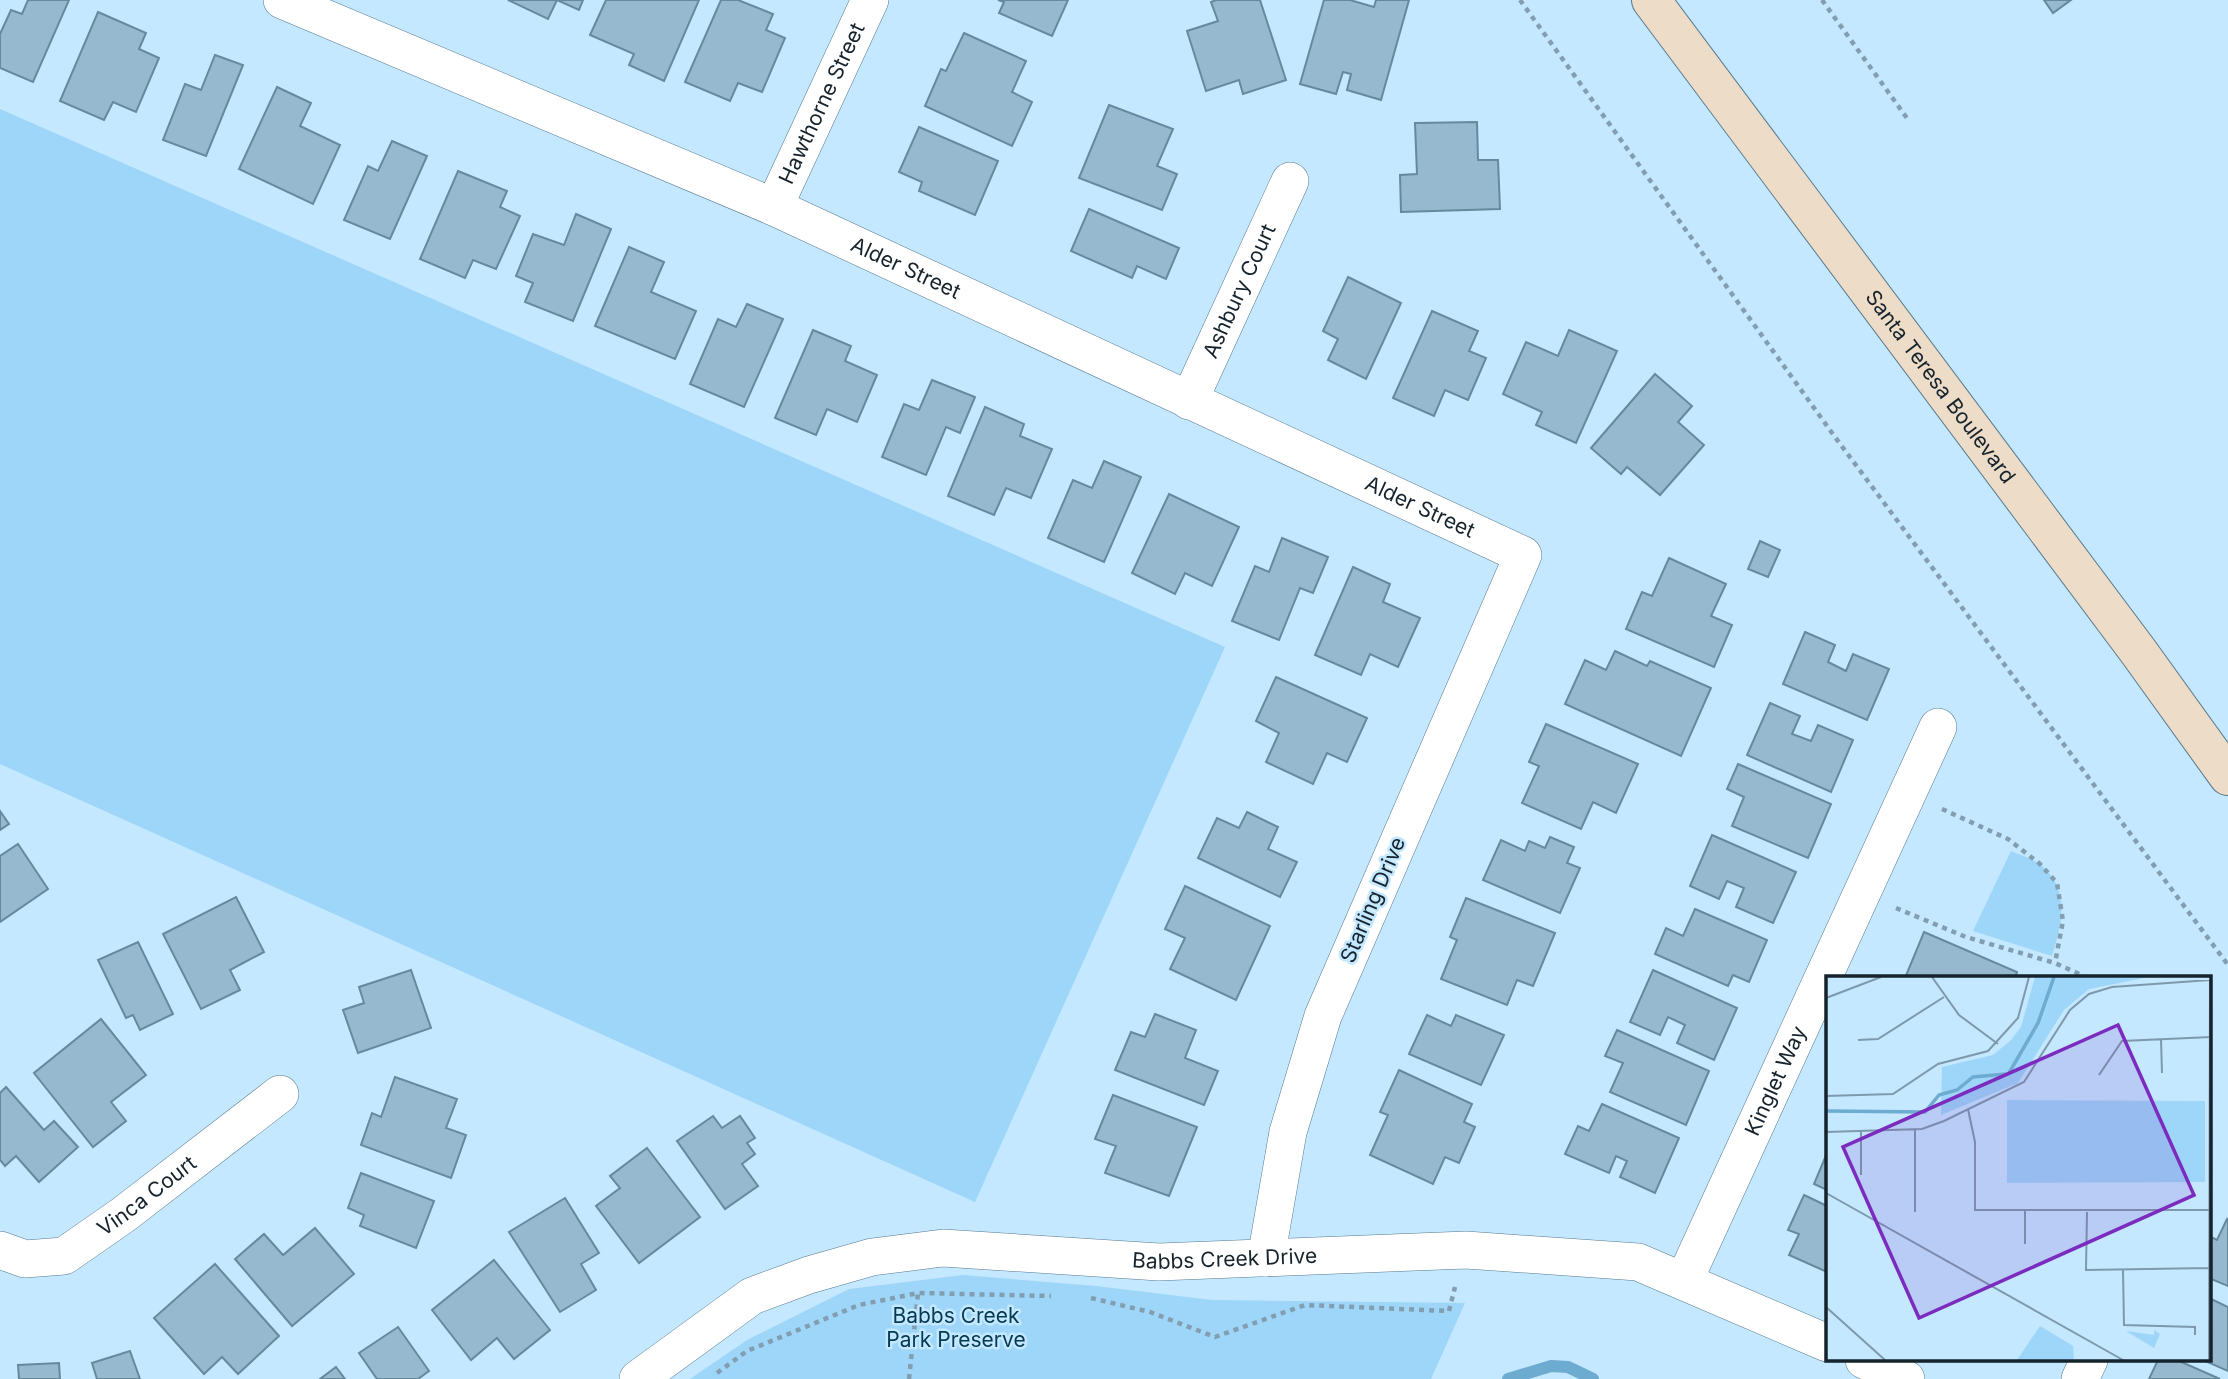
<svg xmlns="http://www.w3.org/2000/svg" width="2228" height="1379" viewBox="0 0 2228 1379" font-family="Inter,sans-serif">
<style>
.green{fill:#9dd6f9}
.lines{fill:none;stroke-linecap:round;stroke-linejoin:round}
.stream{stroke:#6eabd0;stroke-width:12}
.building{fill:#96b9cf;stroke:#67899e;stroke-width:2}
.minor-casing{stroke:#57798d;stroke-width:38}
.secondary-casing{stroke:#57798d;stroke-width:40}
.path{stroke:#829eb0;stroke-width:4.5;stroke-dasharray:5 5;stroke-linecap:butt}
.minor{stroke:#fff;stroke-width:37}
.secondary{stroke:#eddcc8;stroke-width:38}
.labels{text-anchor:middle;stroke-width:5;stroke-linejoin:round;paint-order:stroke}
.street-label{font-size:21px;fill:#16232c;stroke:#c3e8ff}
.park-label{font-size:21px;fill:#053a53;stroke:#c3e8ff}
.inset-river{fill:none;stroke:#6eabd0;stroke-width:3.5}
.inset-road{fill:none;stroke:#7e99ab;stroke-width:2}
.view{fill:#7b2cbf;fill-opacity:0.15;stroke:#7b2cbf;stroke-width:3.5}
.inset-edge{fill:none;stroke:#16232c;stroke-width:3.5}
</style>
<rect width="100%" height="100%" fill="#c3e8ff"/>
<g class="green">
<polygon points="0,109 1225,647 975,1202 0,764"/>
<path d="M2011,851C2020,855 2033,859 2041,865C2071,891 2062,923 2052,956L1973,931Z"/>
<polygon points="963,1275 1096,1286 1212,1300 1465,1303 1431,1379 690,1379 747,1340 849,1289"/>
</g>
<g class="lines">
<polyline class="stream" points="1508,1379 1551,1366 1568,1367 1593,1379"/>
</g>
<g class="building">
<polygon points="28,0 69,0 33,82 0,68 0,34 11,10 22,14"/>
<polygon points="508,0 557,0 548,19"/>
<polygon points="557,0 583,0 579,10"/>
<polygon points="606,0 699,0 664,81 629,65 634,54 590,35"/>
<polygon points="721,0 738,0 773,14 766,30 785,38 762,92 738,83 730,101 685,82"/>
<polygon points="998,0 1068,0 1052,36 999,13 1004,2"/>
<polygon points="1216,0 1260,0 1286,80 1243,94 1239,80 1206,91 1187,31 1218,21 1211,2"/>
<polygon points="1324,0 1350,0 1374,7 1376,0 1409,0 1381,100 1347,90 1351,74 1343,72 1336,94 1300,84"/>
<polygon points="2044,0 2071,0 2053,13"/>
<polygon points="98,12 146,33 139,49 159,58 136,112 113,102 104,120 60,101"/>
<polygon points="964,33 1026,61 1012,92 1032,102 1012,146 925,106 941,69 946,71"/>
<polygon points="215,55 243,65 206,156 163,140 185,84 201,90"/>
<polygon points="277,87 311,103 300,126 340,145 313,204 239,169"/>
<polygon points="1109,105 1173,129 1157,166 1177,174 1162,210 1079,178"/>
<polygon points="1477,122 1478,160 1498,160 1500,209 1401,212 1400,175 1417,174 1415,123"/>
<polygon points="919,127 998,161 975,215 919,191 922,182 899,172"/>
<polygon points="392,141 427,156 390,239 344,220 368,166 378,171"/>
<polygon points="458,171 507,191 500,207 520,216 496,269 473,260 465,278 420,259"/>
<polygon points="1089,209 1179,248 1166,279 1137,266 1132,278 1071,251"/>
<polygon points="576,214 611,229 573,321 525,302 533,283 516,276 533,234 564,245"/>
<polygon points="629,247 664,262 651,292 696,311 675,359 595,326"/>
<polygon points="1348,277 1401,303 1366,379 1328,360 1338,339 1323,331"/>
<polygon points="747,304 783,319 744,407 690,384 718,319 736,327"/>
<polygon points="1432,311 1478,331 1469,351 1486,358 1468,400 1445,390 1434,416 1393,398"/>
<polygon points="813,330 851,346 845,361 877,375 857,422 827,409 816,435 775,418"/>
<polygon points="1569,330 1617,351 1576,443 1536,425 1542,412 1503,394 1526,342 1558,356"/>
<polygon points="1655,374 1692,406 1678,422 1704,445 1660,495 1627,467 1621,474 1591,448"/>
<polygon points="932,380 975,397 960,433 946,427 926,475 882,457 904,404 919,410"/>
<polygon points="985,407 1024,424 1020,436 1052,449 1031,498 1006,488 994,515 948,496"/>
<polygon points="1104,461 1141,477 1104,562 1048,538 1073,480 1092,488"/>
<polygon points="1169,494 1239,527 1212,586 1185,573 1175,594 1132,573"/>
<polygon points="1282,538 1328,557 1313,593 1300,588 1279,640 1232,621 1255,566 1269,572"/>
<polygon points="1760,541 1780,550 1768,577 1748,569"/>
<polygon points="1669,558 1726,584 1711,616 1732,625 1714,667 1626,629 1642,592 1652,596"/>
<polygon points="1353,567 1390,584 1383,602 1420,618 1398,667 1370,654 1361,675 1315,655"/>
<polygon points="1805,632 1835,645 1828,662 1846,671 1853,654 1889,669 1867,720 1783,684"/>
<polygon points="1615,651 1647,666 1650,661 1711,688 1681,756 1565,704 1585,660 1606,670"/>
<polygon points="1276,677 1367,718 1347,762 1327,753 1313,784 1266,762 1279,733 1256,721"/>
<polygon points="1770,703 1800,716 1792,734 1811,741 1818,725 1853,740 1831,792 1747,755"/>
<polygon points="1546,724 1638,764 1616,813 1593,802 1581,829 1522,803 1539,766 1529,762"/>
<polygon points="1738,764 1831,804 1808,858 1732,826 1744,797 1727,789"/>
<polygon points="0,811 9,824 0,830"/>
<polygon points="1247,812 1278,827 1268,849 1297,862 1280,897 1198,858 1217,818 1239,828"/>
<polygon points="1712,835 1796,872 1773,923 1736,907 1744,888 1727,881 1719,899 1690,886"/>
<polygon points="1550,837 1574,847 1567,863 1580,868 1560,913 1483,880 1501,840 1525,851 1529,841 1545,848"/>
<polygon points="18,844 48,889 0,922 0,856"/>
<polygon points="1185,886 1270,926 1236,1000 1170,969 1185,938 1165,929"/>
<polygon points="236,897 264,952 230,970 240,990 201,1009 163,934"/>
<polygon points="1466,898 1555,933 1533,986 1517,980 1507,1005 1441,979 1457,940 1450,937"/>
<polygon points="1695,909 1767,940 1749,982 1733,975 1728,986 1655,954 1666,928 1683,936"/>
<polygon points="1924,932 2017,972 2015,978 1905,978"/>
<polygon points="138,942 173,1014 140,1030 133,1015 126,1018 98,960"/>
<polygon points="411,970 431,1028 358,1053 343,1010 364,1003 359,987"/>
<polygon points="1653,970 1737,1008 1714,1060 1677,1043 1685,1025 1668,1017 1660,1035 1630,1022"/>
<polygon points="1155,1014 1196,1030 1185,1058 1218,1071 1204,1105 1115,1070 1131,1032 1145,1037"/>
<polygon points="1427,1015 1451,1026 1456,1015 1504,1035 1481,1085 1409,1054"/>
<polygon points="101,1019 146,1075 111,1102 126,1121 93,1147 34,1073"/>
<polygon points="1617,1030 1709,1071 1686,1125 1610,1092 1623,1063 1605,1056"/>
<polygon points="1399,1070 1472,1104 1464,1122 1475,1127 1459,1163 1445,1157 1433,1184 1370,1155 1388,1115 1380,1112"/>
<polygon points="395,1077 457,1099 446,1128 466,1135 451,1178 361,1145 372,1113 381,1117"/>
<polygon points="6,1087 44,1130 54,1121 78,1147 39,1182 16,1156 5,1166 0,1160 0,1093"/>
<polygon points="1113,1095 1197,1127 1169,1196 1105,1173 1116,1146 1095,1139"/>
<polygon points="1602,1104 1679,1138 1655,1193 1620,1177 1627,1161 1616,1156 1609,1173 1565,1154 1578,1126 1589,1131"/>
<polygon points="713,1116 722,1128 740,1116 755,1138 747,1143 755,1154 742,1164 758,1186 725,1209 677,1141"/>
<polygon points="647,1148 700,1217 639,1263 596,1206 620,1188 610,1176"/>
<polygon points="1827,1153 1827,1190 1814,1184"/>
<polygon points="361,1173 434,1201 416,1248 360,1226 364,1215 348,1208"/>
<polygon points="1804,1195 1827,1206 1827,1272 1789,1255 1799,1234 1788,1230"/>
<polygon points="565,1198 599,1253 581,1264 596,1290 560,1312 509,1232"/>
<polygon points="2227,1219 2228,1220 2228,1286 2209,1278 2209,1236 2217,1240"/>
<polygon points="315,1228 354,1274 292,1326 235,1259 264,1234 283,1255"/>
<polygon points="494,1260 550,1330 514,1359 497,1338 471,1360 432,1310"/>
<polygon points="215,1264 279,1336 238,1374 222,1357 204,1374 154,1318"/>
<polygon points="2209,1298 2228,1307 2228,1371 2203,1360 2209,1360"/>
<polygon points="398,1327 429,1371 418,1379 377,1379 359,1353"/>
<polygon points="130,1351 140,1379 97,1379 92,1363"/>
<polygon points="2158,1360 2177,1360 2220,1379 2149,1379"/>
<polygon points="59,1363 60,1379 19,1379 18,1365"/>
<polygon points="336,1367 345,1379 320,1379"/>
</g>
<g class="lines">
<g class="minor-casing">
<g id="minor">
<path id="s1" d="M282,0L774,207L1523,555L1323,1016L1288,1132L1266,1258"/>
<path id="s2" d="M774,207L870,0"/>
<path id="s3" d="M1189,401L1290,181"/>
<path id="s4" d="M0,1250L25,1259L64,1256L123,1215L280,1094"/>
<path id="s5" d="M1684,1281L1938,727"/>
<polyline points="1864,1360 1906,1379"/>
<path id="s6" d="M638,1379L752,1296L809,1275L872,1257L943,1248L1159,1262L1466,1250L1638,1262L1827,1343"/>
<polyline points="2080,1379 2089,1360"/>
</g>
</g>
<g class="secondary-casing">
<g id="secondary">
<path id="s7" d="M1651,0L2138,651L2228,776"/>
</g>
</g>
<g class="path">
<polyline points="1520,0 1835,437 2228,965"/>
<polyline points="1822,0 1909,121"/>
<polyline points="1942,809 2008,839 2040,864 2057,883 2063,921 2055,963"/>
<polyline points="1896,908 1966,937 2055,963 2088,978"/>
<polyline points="1091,1298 1150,1312 1215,1337 1305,1305 1449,1311 1455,1287"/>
<polyline points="717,1373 747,1351 859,1305 918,1293 1051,1296"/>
<polyline points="909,1379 918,1293"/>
</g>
<use href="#minor" class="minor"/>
<use href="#secondary" class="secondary"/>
</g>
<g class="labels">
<g class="street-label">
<text dy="7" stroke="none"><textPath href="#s2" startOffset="114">Hawthorne Street</textPath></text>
<text dy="7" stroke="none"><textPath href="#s1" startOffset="679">Alder Street</textPath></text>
<text dy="7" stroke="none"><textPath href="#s3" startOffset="121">Ashbury Court</textPath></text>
<text dy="7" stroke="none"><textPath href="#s7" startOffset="483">Santa Teresa Boulevard</textPath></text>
<text dy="7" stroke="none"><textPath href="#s1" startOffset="1246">Alder Street</textPath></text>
<text transform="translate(1373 900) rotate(-67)" y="7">Starling Drive</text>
<text dy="7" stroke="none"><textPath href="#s5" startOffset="220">Kinglet Way</textPath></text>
<text dy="7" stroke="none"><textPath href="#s4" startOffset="168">Vinca Court</textPath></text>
<text dy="7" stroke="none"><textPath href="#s6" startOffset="621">Babbs Creek Drive</textPath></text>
</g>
<g class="park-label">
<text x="956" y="1323">Babbs Creek<tspan x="956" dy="24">Park Preserve</tspan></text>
</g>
</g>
<g transform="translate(1826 976)">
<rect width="385" height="385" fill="#c3e8ff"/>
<path d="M209,1H323L263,13L238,34L192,107L115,139L116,91L167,79L185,64L195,51ZM181,124L379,125V206L181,207ZM214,350L247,370L248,384H191ZM328,354L334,358L328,372L300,355L328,359Z" fill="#9dd6f9"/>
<path class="inset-river" d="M183,97L212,47L228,1M0,135L99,136L113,119L131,114L147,101L180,98"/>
<path class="inset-road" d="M106,1L133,39L172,68M0,22L55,1M335,63L336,97M32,64L52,63L118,21M273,99L296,65L385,61M0,120L67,118L112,88L162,75L192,42L203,1M142,133L149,166V234H383M35,154V199M0,156L96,153L118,145L198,106L244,34L263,18L286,11L384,4M0,217L297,384M89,236V153M261,236L260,294L383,292M199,268V235M297,294L298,349L369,351V359M0,331L59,384M383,384L384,3"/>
<path class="view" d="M292,49L368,219L93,342L17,171Z"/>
<rect width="385" height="385" class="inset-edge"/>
</g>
</svg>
